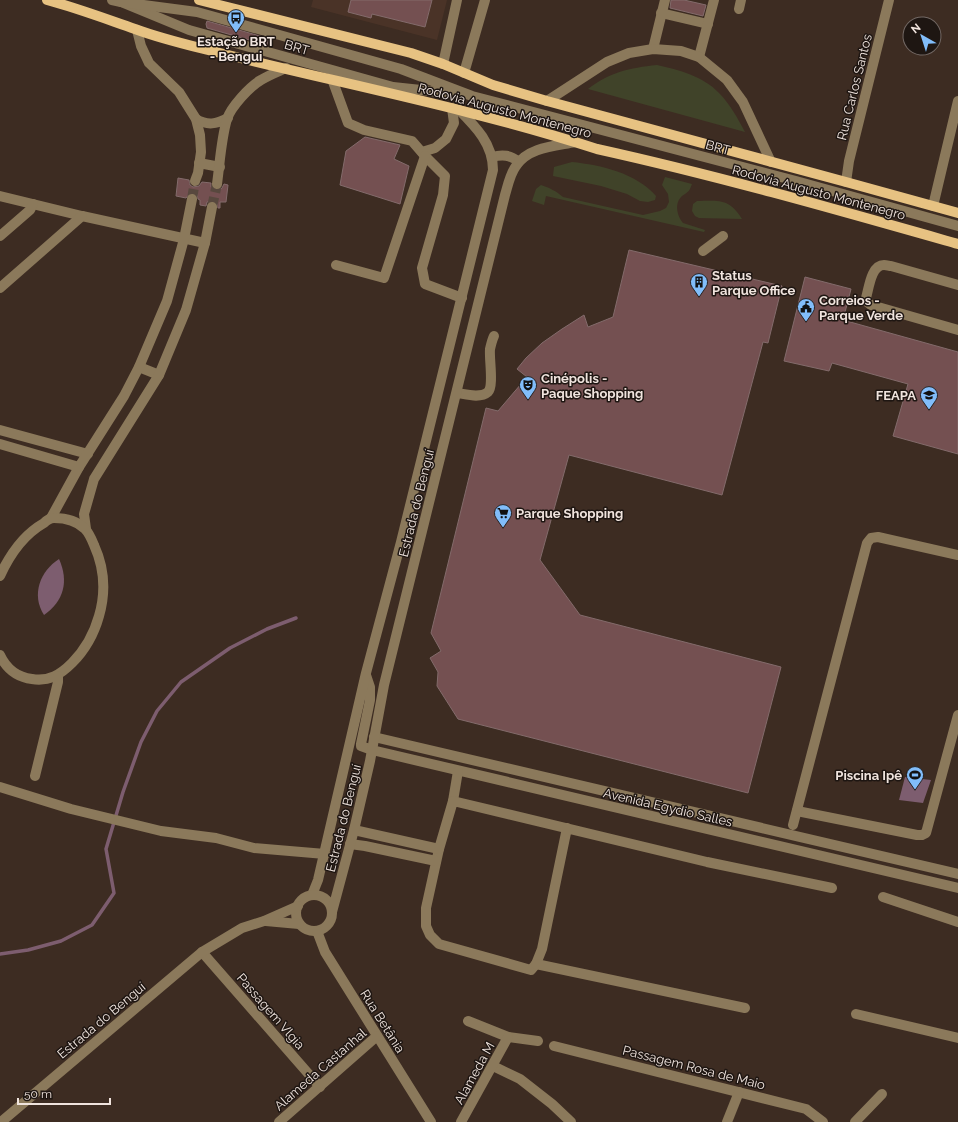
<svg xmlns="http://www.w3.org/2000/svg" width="958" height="1122" viewBox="0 0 958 1122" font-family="Raleway,sans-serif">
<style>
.built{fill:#4a3327}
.green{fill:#404329}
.water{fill:#7d5d6f}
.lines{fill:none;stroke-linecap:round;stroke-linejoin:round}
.stream{stroke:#7d5d6f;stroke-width:3.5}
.building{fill:#745051;stroke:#836b6b}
.minor-tunnel{stroke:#58483e;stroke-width:10;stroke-dasharray:10 5;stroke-linecap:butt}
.minor{stroke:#8b795b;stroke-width:10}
.major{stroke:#e7c282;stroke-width:10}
.labels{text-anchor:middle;stroke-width:3;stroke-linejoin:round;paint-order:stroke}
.poi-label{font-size:13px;font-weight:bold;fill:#f0e4de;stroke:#1e1612;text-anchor:start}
.street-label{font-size:13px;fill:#f0e4de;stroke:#1e1612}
</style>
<rect width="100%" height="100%" fill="#3d2c22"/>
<polygon class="built" points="313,0 447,0 437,40 311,7"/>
<g class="green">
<path d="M657,65C679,70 703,76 719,93C730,104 738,119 745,132L588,89C610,72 629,68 657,65Z"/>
<path d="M572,162C601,165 636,173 656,196L655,200L648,202L640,201L627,194L601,186L553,176L554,167Z"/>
<path d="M665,177L692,184C689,192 689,191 682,196C674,203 677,216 683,223L705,230L704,232L546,196L544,205L532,201L536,189L541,185C550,188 556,191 563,197L643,215L660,211L666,208L669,202L668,194L662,185Z"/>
<path d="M697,201C719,201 729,198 742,219L699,218L695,216L692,211L693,204Z"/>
</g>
<g class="water">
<path d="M59,559C69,581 64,601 44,615C31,595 40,571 59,559Z"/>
<polygon points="905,777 931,780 923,803 899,800"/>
</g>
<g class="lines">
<polyline class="stream" points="0,954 28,950 61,941 92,925 114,893 106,849 123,792 141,742 157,711 181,682 230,648 267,629 296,618"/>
</g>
<g class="building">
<polygon points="351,0 432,0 425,27 372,14 371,18 348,12"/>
<polygon points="671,0 684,0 706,5 703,16 670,8"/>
<polygon points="207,21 267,38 268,40 267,45 207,28 206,24"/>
<polygon points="365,137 400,145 394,159 409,166 400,204 340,185 346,151"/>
<polygon points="178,178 189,180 190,185 193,187 199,186 202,182 211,183 211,187 216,190 220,190 222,188 224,184 228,185 226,202 220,202 220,208 218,208 217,202 213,201 207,202 206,206 200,205 200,200 198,199 197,194 194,193 190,193 186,198 176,196"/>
<polygon points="629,250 782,286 768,343 763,342 722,495 569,455 540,560 580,615 781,667 748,793 458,719 437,686 438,672 430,658 441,651 431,633 486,408 498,411 527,377 517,369 526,358 542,343 562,329 584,315 588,327 613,317"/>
<polygon points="805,277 851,289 843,320 958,352 958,454 893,436 908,384 832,363 829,371 784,361"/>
</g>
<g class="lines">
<g class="minor-tunnel">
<polyline points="192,199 195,181"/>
<polyline points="212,207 217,184"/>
</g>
<g class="minor">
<polyline points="112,0 121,2 189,30 393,87 458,94"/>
<polyline points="121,2 197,12 401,69 472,96 796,181 958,226"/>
<polyline points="739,9 741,0"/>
<polyline points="661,13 708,24"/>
<polyline points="137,30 141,46 149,63 179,92 196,119 200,135 201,152 198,173 195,181"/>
<polyline points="653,49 665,0"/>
<polyline points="699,57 714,0"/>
<polyline points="443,64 457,0"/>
<polyline points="464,73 485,0"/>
<polyline points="332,79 348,123 364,130 412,141 425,156 445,176 443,195 422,268 425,284 462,298"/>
<polyline points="547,101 607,62 629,53 653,49 681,51 699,57 727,80 743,102 771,162"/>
<path d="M196,119C208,126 216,124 228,118"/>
<polyline points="422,152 435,148 446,139 454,123 452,108"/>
<path d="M492,157C503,154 510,155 519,162"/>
<polyline points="199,163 220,167"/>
<polyline points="846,182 849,161 889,0"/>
<path d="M217,184C220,162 221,140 227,119C231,107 250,86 261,80C269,75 277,72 286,68"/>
<polyline points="0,196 82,216 205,243"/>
<polyline points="933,206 958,101"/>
<polyline points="0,236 30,210 33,204"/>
<polyline points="703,251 723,236"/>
<polyline points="336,265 384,278 425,156"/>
<path d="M958,285L891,266C889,266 887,265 884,265C871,265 869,288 866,298L867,302L871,305L958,330"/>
<polyline points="0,288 82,216"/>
<polyline points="139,367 159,375"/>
<path d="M457,393C465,394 480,399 488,392C494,386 489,359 490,349C491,345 492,340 494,336"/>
<polyline points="0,430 88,454"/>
<polyline points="0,444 79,467"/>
<polyline points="51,518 79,467 124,396 139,367 167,301 184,239 192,199"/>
<polyline points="86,529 84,514 94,479 159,375 186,310 205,243 212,207"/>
<path d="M0,576C10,554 23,535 44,523C47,520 50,518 54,518C65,518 77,521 85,529C89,533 92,540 94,545C104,567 106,592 99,616C94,634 85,650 72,663C61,674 49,682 32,679C17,677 6,668 0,655"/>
<polyline points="366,675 370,687 370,700 361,744 361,746 372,750 958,888"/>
<polyline points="374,737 958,874"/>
<polyline points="35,776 58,682 58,676"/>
<polyline points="0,787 71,809 161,831 216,838 254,848 325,854"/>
<polyline points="453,801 458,771"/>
<polyline points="797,811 917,835 922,835 926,833 958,715"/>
<polyline points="793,825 867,543 871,538 878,537 958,555"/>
<polyline points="567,828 542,949 536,964 531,970 439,944 430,935 426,926 426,908 439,849 453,801 707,862 832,888"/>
<polyline points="354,830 439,849"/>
<polyline points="350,844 365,846 436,861"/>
<path d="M312,895L318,880L366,673L401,542L493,170C493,144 476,127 459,110"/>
<circle cx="314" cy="913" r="18"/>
<polyline points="883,897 958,922"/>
<path d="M332,912L354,830L370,761L384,685L505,195C508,185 510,174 516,166C528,147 556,146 575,142"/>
<polyline points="266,921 299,924"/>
<polyline points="317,931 325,952 431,1122"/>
<polyline points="202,952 320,1087"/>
<polyline points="536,964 745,1008"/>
<polyline points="856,1014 958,1038"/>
<polyline points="468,1021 508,1037 538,1041"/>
<polyline points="554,1046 806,1109 823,1122"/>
<polyline points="493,1066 520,1079 552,1104 571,1122"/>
<polyline points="1,1122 202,952 242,928 264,921 298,906"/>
<polyline points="279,1122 377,1036"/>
<polyline points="461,1122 508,1037"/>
<polyline points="727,1122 739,1092"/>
<polyline points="855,1122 882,1094"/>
</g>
<g class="major">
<path d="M47,0C77,8 106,19 135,29C159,38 184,44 208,50C338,83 470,108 597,149C719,176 838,210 958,244"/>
<polyline points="199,0 411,53 443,64 493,85 547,101 846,182 958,213"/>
</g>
</g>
<defs>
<g id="bus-pin" transform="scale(0.9)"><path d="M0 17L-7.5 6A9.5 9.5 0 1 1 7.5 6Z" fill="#81bdfa" stroke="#1e1612"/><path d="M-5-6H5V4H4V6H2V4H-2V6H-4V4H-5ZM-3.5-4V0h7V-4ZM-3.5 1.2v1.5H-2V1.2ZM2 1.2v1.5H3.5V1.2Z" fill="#111"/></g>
<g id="building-pin" transform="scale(0.9)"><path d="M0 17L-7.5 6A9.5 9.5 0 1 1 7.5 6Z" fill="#81bdfa" stroke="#1e1612"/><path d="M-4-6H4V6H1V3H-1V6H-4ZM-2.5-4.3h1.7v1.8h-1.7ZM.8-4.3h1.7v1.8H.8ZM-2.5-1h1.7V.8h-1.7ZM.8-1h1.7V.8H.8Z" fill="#111"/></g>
<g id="civic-pin" transform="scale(0.9)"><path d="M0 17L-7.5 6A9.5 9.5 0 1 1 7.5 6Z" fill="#81bdfa" stroke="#1e1612"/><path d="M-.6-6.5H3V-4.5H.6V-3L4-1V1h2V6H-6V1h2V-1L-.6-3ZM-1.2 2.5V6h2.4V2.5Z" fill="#111"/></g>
<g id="theatre-pin" transform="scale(0.9)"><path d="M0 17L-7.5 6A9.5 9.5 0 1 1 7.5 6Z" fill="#81bdfa" stroke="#1e1612"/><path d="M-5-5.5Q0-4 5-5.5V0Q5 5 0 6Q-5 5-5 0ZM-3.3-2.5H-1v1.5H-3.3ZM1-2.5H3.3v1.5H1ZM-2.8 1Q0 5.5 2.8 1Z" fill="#111"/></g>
<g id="university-pin" transform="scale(0.9)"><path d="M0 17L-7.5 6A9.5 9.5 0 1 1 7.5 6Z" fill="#81bdfa" stroke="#1e1612"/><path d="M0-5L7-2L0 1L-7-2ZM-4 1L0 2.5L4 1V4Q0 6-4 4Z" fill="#111"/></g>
<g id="supermarket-pin" transform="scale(0.9)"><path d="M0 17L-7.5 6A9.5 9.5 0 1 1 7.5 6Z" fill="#81bdfa" stroke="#1e1612"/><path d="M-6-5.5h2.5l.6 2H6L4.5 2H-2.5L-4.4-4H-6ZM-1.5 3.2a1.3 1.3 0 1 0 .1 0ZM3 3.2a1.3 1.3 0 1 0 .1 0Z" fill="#111"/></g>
<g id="stadium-pin" transform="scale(0.9)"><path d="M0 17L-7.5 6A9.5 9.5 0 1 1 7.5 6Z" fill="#81bdfa" stroke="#1e1612"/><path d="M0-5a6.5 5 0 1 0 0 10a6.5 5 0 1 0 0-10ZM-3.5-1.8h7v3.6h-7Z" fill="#111"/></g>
</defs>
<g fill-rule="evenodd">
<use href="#bus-pin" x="236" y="18"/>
<use href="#building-pin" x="699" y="282"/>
<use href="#civic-pin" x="806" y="307"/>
<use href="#theatre-pin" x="528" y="385"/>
<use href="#university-pin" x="929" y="395"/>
<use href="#supermarket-pin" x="503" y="513"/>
<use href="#stadium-pin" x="915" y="775"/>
</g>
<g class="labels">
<g class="poi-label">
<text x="236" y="46" text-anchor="middle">Estação BRT<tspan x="236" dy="15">- Bengui</tspan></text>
<text x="712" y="280">Status<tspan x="712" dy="15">Parque Office</tspan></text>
<text x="819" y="305">Correios -<tspan x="819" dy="15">Parque Verde</tspan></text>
<text x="541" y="383">Cinépolis -<tspan x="541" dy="15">Paque Shopping</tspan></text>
<text x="916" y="400" text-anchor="end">FEAPA</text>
<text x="516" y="518">Parque Shopping</text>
<text x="902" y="780" text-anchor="end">Piscina Ipê</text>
</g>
<g class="street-label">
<text transform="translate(297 47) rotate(16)" y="5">BRT</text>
<text transform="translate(854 87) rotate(-76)" y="5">Rua Carlos Santos</text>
<text transform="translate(505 110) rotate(15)" y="5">Rodovia Augusto Montenegro</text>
<text transform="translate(718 147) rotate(15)" y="5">BRT</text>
<text transform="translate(819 192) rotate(15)" y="5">Rodovia Augusto Montenegro</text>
<text transform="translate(416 503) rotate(-76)" y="5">Estrada do Benguí</text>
<text transform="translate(668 807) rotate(13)" y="5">Avenida Egydio Salles</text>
<text transform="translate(343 818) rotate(-76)" y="5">Estrada do Benguí</text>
<text transform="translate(271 1011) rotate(49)" y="5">Passagem Vlgia</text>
<text transform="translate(101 1020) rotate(-40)" y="5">Estrada do Benguí</text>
<text transform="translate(383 1021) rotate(58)" y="5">Rua Betânia</text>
<text transform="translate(694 1067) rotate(14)" y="5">Passagem Rosa de Maio</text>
<text transform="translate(320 1069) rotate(-41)" y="5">Alameda Castanhal</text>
<text transform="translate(474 1073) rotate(-61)" y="5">Alameda M</text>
</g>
</g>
<g transform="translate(922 36) rotate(321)"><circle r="19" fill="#1e1612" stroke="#726864"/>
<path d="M0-3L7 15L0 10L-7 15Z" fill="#81bdfa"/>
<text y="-6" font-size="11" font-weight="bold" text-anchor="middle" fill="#f0e4de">N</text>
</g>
<path d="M18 1098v6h92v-6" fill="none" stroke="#f0e4de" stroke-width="2"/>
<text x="24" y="1098" font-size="12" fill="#f0e4de" stroke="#1e1612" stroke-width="3" paint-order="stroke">50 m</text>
</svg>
